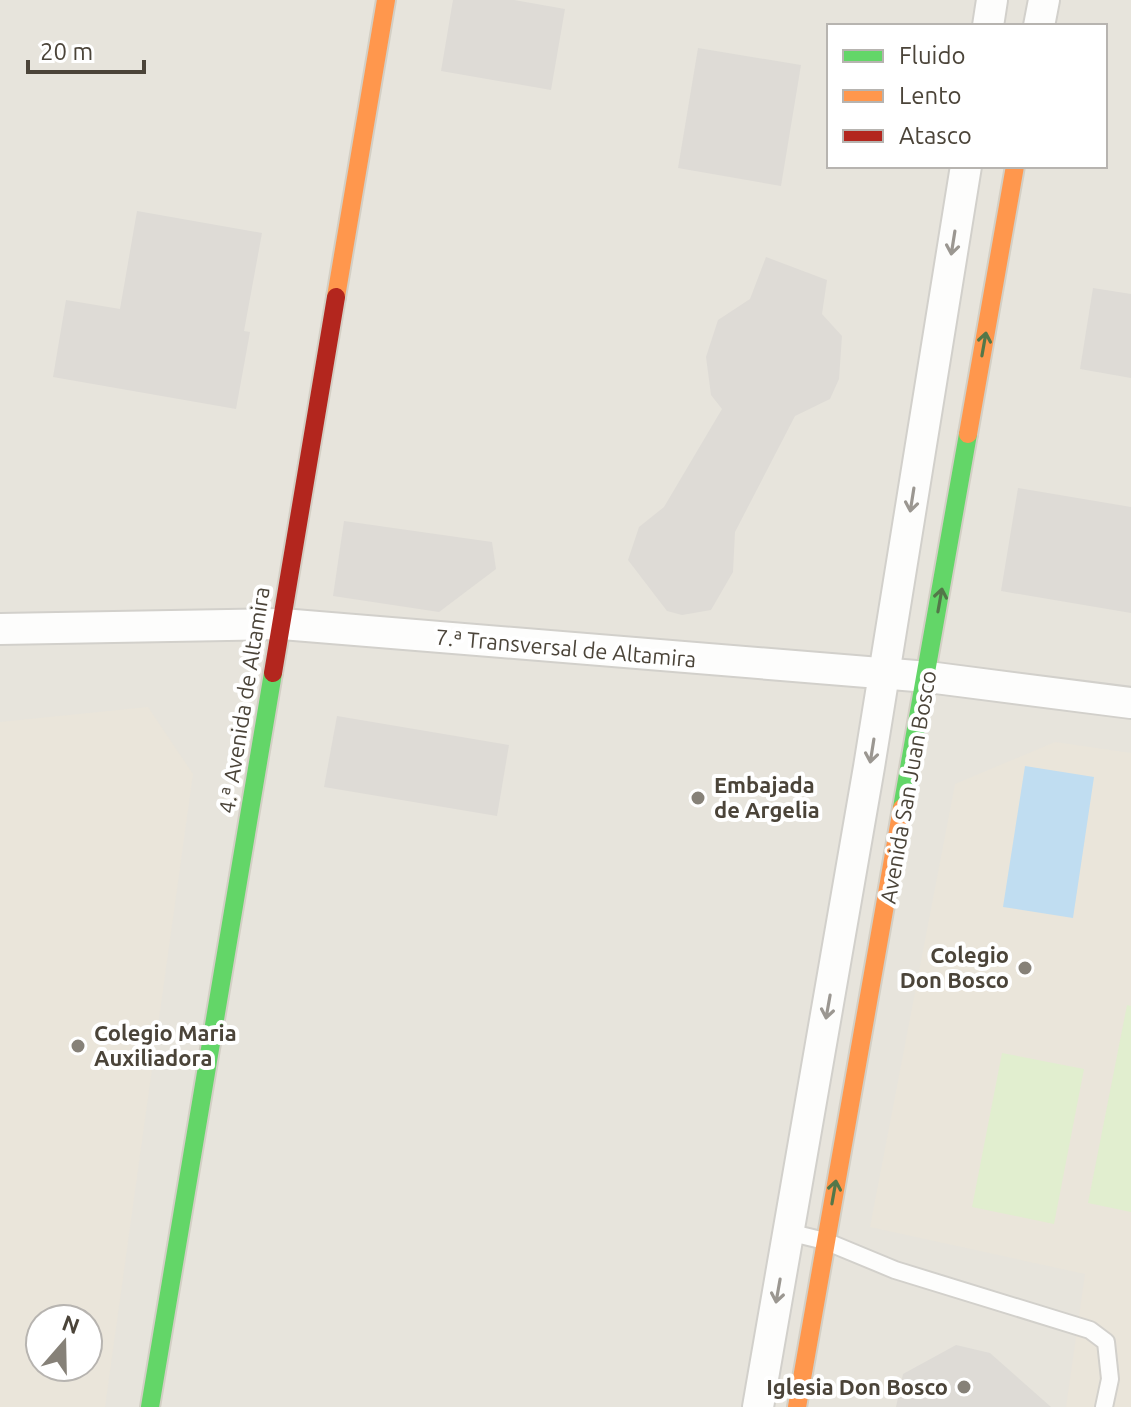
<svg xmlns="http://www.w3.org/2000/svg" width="1131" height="1407" viewBox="0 0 1131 1407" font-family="Ubuntu,sans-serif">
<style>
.residential{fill:#e7e4dc;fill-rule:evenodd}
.education{fill:#eae5da;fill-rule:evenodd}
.green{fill:#e1eecf}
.water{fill:#c0ddf1}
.building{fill:#dedbd6}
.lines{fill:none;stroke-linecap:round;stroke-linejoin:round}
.lane-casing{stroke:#d2d0cb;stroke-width:20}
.street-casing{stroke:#d2d0cb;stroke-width:34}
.fast-casing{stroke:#d3cfc5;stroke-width:22}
.slow-casing{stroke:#d3cfc5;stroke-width:22}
.jam-casing{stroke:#d3cfc5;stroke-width:22}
.lane{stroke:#fdfdfc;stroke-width:16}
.street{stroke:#fdfdfc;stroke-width:30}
.fast{stroke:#63d668;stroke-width:18}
.slow{stroke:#ff974d;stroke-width:18}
.jam{stroke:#b3261e;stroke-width:18}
.oneway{stroke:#9b9791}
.oneway2{stroke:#537749}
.poi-dot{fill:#868178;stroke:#fff;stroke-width:3}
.labels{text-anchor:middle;stroke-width:8;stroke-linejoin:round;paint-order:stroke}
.street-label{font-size:22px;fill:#4b4439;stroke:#fff}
.poi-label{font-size:22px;font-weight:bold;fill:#4b4439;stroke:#fff;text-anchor:start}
</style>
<rect width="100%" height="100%" fill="#f4f2ee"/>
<path class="residential" d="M0,0H1131V1407H0ZM829,26H1105V166H829ZM40,1319H88V1367H40Z"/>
<g class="education">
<path d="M148,707L193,774L105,1407H0V722ZM40,1319H88V1367H40Z"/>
<polygon points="1055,742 1131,753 1131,1407 1066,1407 1085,1274 870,1227 955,784"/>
</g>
<g class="green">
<polygon points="1127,1005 1131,1006 1131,1212 1088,1203"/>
<polygon points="1002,1053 1084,1069 1054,1224 972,1207"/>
</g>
<polygon class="water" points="1025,766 1094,777 1073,918 1003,907"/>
<g class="building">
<polygon points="453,0 514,0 565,9 551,90 441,71"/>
<polygon points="698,48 801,65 781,186 678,168"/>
<polygon points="137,211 262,233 244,331 250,332 236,409 53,377 66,300 120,309"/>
<polygon points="766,257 827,280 822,314 842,336 839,379 830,399 795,416 735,532 733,572 711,610 682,615 667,611 628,560 639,527 664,507 722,409 711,395 706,357 718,320 750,299"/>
<polygon points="1093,288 1131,294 1131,378 1080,369"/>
<polygon points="1018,488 1131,507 1131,613 1001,591"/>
<polygon points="344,521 492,542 496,569 439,612 333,596"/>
<polygon points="337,716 509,745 497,816 324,787"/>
<polygon points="956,1345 990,1353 1051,1407 896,1407 903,1374"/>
</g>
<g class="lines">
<g class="lane-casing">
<polyline id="lane" points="788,1232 825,1241 895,1270 1090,1330 1106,1342 1110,1379 1104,1407"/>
</g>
<g class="street-casing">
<g id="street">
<polyline points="988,26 992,0"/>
<polyline points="1039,26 1044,0"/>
<polyline points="0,629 282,624 928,677 1131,703"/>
<polyline points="758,1407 869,767 966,166"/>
</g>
</g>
<g class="fast-casing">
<g id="fast">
<polyline points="902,808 968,434"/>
<polyline points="150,1407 273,673"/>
</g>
</g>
<g class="slow-casing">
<g id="slow">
<polyline points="336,297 386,0"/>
<polyline points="968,434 1015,166"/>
<polyline points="797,1407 902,808"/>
</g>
</g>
<g class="jam-casing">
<polyline id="jam" points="273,673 336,297"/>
</g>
<use href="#lane" class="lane"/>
<use href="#street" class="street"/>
<use href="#fast" class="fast"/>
<use href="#slow" class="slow"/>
<use href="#jam" class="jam"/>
</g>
<defs><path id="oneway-shaft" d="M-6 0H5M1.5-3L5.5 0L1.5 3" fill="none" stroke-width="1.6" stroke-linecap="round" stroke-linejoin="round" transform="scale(2)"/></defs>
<g class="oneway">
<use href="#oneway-shaft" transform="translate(953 243) rotate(99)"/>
<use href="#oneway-shaft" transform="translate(912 500) rotate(99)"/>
<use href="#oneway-shaft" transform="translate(872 751) rotate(99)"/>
<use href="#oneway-shaft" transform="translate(828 1007) rotate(100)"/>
<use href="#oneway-shaft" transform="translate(778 1291) rotate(100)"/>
</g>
<g class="oneway2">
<use href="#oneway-shaft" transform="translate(984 344) rotate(-80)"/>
<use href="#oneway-shaft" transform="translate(940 600) rotate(-80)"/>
<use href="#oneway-shaft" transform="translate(834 1192) rotate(-80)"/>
</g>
<g class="poi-dot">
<circle cx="698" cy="798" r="8"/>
<circle cx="1025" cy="968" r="8"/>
<circle cx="78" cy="1046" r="8"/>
<circle cx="964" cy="1387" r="8"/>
</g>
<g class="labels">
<g class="street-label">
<text transform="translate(566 648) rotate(5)" y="8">7.ª Transversal de Altamira</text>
<text transform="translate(244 700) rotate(-81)" y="8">4.ª Avenida de Altamira</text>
<text transform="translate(908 787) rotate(-80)" y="8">Avenida San Juan Bosco</text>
</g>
<g class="poi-label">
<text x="714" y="793">Embajada<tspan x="714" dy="25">de Argelia</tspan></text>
<text x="1009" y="963" text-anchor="end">Colegio<tspan x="1009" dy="25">Don Bosco</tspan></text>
<text x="94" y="1041">Colegio Maria<tspan x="94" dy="25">Auxiliadora</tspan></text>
<text x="948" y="1395" text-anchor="end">Iglesia Don Bosco</text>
</g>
</g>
<rect x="827" y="24" width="280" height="144" fill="#ffffff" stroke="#b7b4b0" stroke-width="2"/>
<rect x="843" y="50" width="40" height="12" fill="#63d668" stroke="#b7b4b0" stroke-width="2"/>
<text x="899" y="64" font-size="24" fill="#4b4439">Fluido</text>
<rect x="843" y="90" width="40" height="12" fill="#ff974d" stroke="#b7b4b0" stroke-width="2"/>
<text x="899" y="104" font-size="24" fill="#4b4439">Lento</text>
<rect x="843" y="130" width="40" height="12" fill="#b3261e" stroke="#b7b4b0" stroke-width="2"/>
<text x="899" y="144" font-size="24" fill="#4b4439">Atasco</text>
<g transform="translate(64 1343) rotate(20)"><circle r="38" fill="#ffffff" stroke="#b7b4b0" stroke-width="2"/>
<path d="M0-6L14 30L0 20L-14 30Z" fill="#868178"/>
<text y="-12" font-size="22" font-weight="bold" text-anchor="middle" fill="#4b4439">N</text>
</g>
<path d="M28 60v12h116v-12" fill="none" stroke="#4b4439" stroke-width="4"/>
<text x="40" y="60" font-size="24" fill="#4b4439" stroke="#ffffff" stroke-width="6" paint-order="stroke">20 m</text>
</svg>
